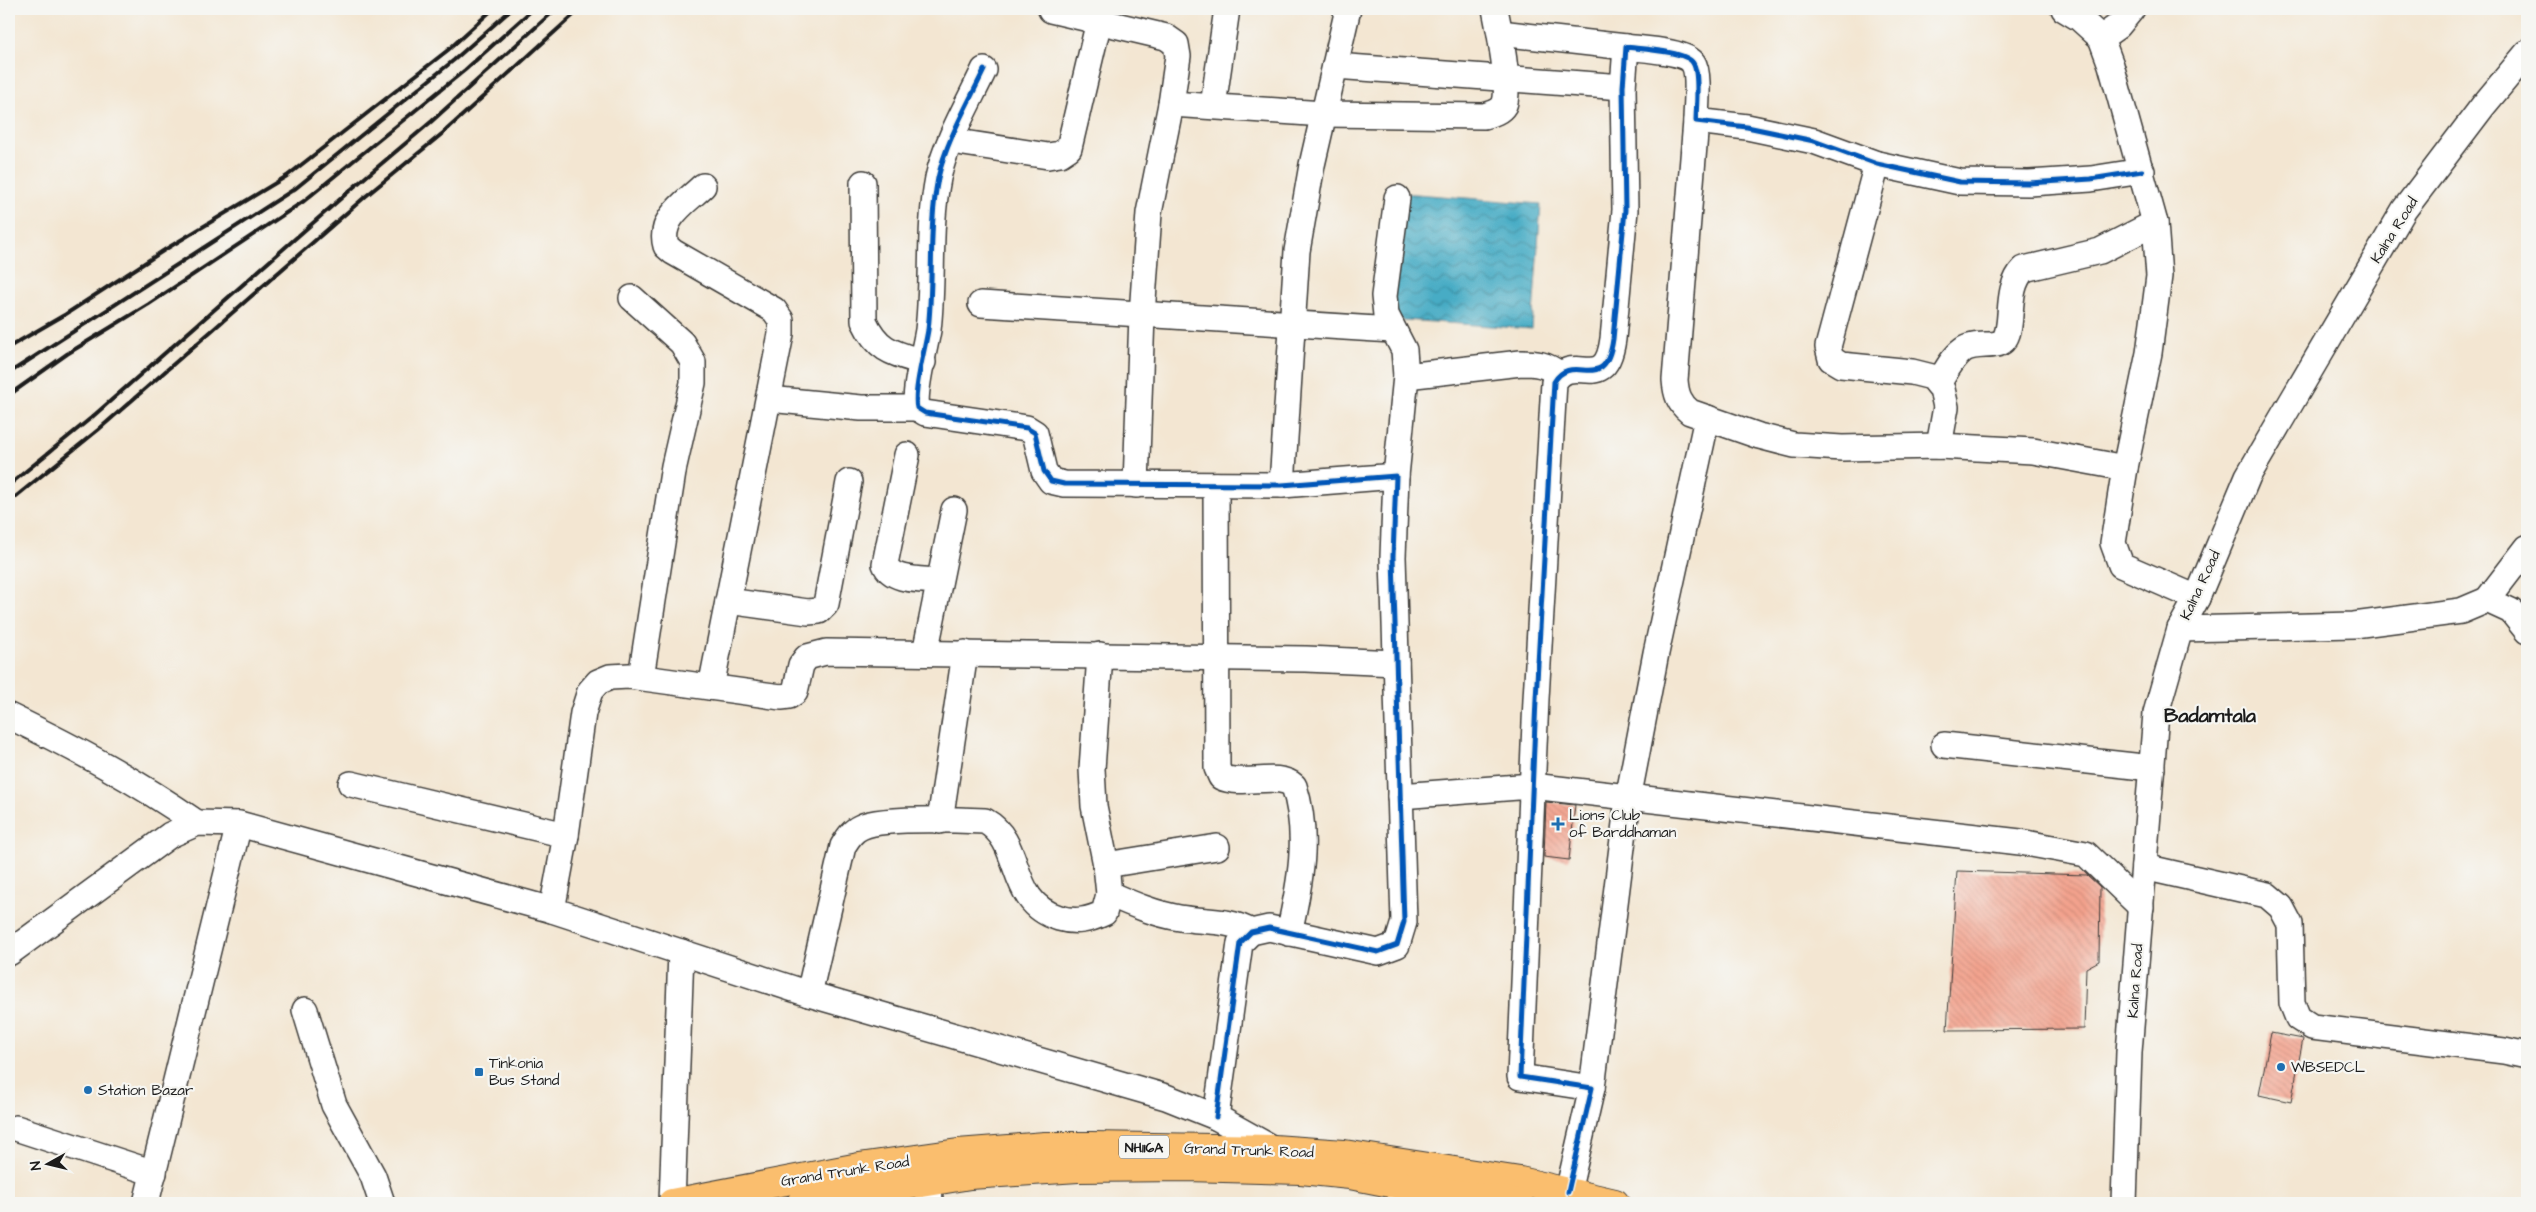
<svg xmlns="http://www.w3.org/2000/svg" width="2536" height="1212" viewBox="0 0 2536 1212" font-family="'Architects Daughter',sans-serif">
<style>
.water{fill:url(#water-waves);stroke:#316470}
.building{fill:url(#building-back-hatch)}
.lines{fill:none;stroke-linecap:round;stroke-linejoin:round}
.minor-casing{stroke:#3c3a37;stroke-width:28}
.highway-casing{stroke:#3c3a37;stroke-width:30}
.minor{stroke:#fff;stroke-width:25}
.highway{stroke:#fabe6e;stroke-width:28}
.rail{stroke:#1c1c1c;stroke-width:4}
.cycleway-casing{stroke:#f6f6f2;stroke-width:8}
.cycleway{stroke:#0057b8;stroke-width:5}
.poi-dot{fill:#1f6fb2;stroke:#f6f6f2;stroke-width:2}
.labels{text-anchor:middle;stroke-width:4.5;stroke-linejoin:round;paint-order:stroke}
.shield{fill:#f6f6f2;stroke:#5d5d5c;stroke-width:1}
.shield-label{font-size:14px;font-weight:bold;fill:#1c1c1c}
.street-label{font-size:15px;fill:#1c1c1c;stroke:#f6f6f2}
.poi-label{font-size:15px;fill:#1c1c1c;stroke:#f6f6f2;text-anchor:start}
.district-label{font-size:20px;font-weight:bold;fill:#1c1c1c;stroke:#f6f6f2}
</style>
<defs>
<pattern id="water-waves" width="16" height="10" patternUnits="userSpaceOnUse" patternTransform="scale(1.25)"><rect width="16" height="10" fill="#46acc5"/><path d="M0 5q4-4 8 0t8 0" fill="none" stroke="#3a8b9f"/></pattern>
<pattern id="building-back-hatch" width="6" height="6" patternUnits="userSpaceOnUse" patternTransform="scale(1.25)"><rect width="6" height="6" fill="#f3a28d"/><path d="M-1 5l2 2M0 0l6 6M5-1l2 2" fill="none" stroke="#d08b79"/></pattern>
</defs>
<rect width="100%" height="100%" fill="#f6f6f2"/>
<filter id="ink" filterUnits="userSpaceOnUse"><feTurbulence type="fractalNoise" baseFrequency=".02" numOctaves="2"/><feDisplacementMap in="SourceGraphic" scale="10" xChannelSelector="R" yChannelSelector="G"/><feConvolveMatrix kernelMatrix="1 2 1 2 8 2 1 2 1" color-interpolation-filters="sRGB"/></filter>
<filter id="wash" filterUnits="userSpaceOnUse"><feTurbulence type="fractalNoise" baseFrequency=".0096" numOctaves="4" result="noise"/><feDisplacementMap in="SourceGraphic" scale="20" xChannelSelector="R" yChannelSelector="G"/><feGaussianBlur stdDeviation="1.12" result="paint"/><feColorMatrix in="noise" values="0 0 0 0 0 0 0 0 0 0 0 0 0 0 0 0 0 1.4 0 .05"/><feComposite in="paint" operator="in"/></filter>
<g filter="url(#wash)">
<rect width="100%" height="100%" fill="#f3e6d2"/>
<polygon class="water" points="1404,193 1541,204 1532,329 1390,319"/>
<g id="blocks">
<g class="building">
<polygon points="1546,802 1575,805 1569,860 1544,857"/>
<polygon points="1957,871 2087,875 2100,887 2099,961 2086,968 2084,1029 1947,1030"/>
<polygon points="2271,1033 2303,1039 2291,1102 2259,1095"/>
</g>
</g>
</g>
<g filter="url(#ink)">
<use href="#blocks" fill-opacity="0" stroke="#3c3a37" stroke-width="1"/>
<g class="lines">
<g class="minor-casing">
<g id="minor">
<polyline points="2064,9 2079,18 2101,38 2111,65 2155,223 2159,276 2149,353 2125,468 2113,543 2121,565 2197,598"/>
<polyline points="1051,10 1166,37 1176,44 1178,56 1171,104 1149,213 1142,315 1136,485"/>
<polyline points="1500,33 1626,47"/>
<polyline points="2101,38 2118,26 2132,9"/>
<polyline points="1335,66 1623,87"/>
<path d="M984,70C968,104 946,141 938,178C928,229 934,279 928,330C925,349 913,392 917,408L925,413L1027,428L1035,433L1044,471L1051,481L1064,484L1282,485L1396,476L1393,557L1404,922L1397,945L1378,952L1269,928L1251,932L1240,943L1216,1117"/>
<path d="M1171,104L1324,114L1484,116C1491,114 1500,112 1504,105C1511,90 1499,27 1495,9"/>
<polyline points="1213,106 1227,9"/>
<path d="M1696,121L1675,380C1676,394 1679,403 1690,412L1759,436L1794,445L1842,448L1939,446L2033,451L2125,468"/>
<polyline points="951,141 1048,156 1060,154 1069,148 1099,21"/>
<polyline points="1877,164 1828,347 1831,359 1841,365 1912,372 1932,377 1942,389 1946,407 1939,446"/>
<path d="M863,183L864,321C878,351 893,353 923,362"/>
<path d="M703,186C685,203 658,219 666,246L673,252L774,310L781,320V334L711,687"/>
<polyline points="632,298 682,343 693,362 693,383 674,466 641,677"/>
<polyline points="981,304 1392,330"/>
<path d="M1406,376L1521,363C1536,363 1546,364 1559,374"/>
<path d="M1938,384C1945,373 1952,358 1963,350C1974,342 1996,348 2003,341C2016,327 2003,290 2024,269L2100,251L2155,223"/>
<polyline points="769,399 861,408 917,408"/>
<path d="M907,455L885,564C892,582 922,579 939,581"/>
<polyline points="1396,476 1406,376 1404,350 1386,315 1384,296 1397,198"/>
<path d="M1216,485L1217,768L1221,777C1242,787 1278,771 1294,786C1310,836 1300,884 1289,933"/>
<polyline points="1282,485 1297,251 1312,165 1348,9"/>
<polyline points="2487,600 2511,611 2527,631"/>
<polyline points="728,601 808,612 819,611 826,604 849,482"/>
<polyline points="2180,629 2354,625 2461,611 2487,600 2527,548"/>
<polyline points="925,653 954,510"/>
<path d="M9,716C77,749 135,780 197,823"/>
<polyline points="1944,745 2152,768"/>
<polyline points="351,784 566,835"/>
<polyline points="1400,796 1532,786 2020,842 2086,854 2141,907"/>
<polyline points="940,821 965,653"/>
<polyline points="1106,865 1217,847"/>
<polyline points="2144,867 2267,895 2281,907 2290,924 2292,1003 2298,1018 2312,1027 2504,1051 2527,1056"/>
<path d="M1109,894C1132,904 1155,914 1180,918C1204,922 1229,919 1251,932"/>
<polyline points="552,910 566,835 583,713 590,691 598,682 610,677 629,676 781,697 789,696 795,692 801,665 807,657 826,652 1306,659 1396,663"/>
<polyline points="9,953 170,835 197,823 239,824 552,910 809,994 1166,1097 1216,1117 1277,1151"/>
<path d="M809,994L843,846C848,838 852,831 861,827C881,817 960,820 985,821C1025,843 1006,902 1059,918C1076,923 1089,920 1104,913L1109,894L1106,865L1094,806L1092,769L1100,655"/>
<polyline points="305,1010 334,1105 373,1176 382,1203"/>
<polyline points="1592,1088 1628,799 1656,653 1707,418"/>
<polyline points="16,1128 154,1173"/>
<polyline points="929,1181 930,1203"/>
<path d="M1568,1192L1592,1088L1520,1077L1536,699L1554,382C1573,350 1605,397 1613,339L1625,210L1623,87L1626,47C1640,49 1686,51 1693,63C1700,73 1696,108 1696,121L1747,127L1814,141L1877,164L1960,182L2029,183L2091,179L2142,171"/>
<polyline points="146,1203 239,824"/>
<polyline points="672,1203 681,952"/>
<polyline points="1399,1203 1421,1189 1424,1177"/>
<polyline points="2124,1203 2129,1052 2156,713 2180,629 2197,598 2248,476 2404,210 2483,106 2527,53"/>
</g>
</g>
<g class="highway-casing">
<g id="highway">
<polyline points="672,1203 859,1167 958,1153 1045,1146 1092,1146 1274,1149 1344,1154 1520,1181 1615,1203"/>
<polyline points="801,1203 970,1175 1078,1168 1187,1167 1301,1170 1350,1175 1421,1189 1519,1203"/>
</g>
</g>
<use href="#minor" class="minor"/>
<use href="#highway" class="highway"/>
<g class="rail">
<polyline points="9,347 66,314 166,249 287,176 448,50 493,9"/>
<polyline points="9,373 296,188 454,60 512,9"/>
<polyline points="9,395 67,354 149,304 304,201 465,70 533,9"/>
<polyline points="9,485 91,418 355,186 432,121 556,9"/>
<polyline points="9,502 98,430 366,196 443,133 580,9"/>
</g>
<g class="cycleway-casing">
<g id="cycleway">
<path d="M984,70C968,104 946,141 938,178C928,229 934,279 928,330C925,349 913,392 917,408L925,413L1027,428L1035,433L1044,471L1051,481L1064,484L1282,485L1396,476L1393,557L1404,922L1397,945L1378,952L1269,928L1251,932L1240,943L1216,1117"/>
<path d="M1568,1192L1592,1088L1520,1077L1536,699L1554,382C1573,350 1605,397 1613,339L1625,210L1623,87L1626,47C1640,49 1686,51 1693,63C1700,73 1696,108 1696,121L1747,127L1814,141L1877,164L1960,182L2029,183L2091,179L2142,171"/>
</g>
</g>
<use href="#cycleway" class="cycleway"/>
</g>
</g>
<g class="poi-dot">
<path d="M1555.5 816.5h5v5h5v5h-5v5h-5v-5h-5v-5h5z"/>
<circle cx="2281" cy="1067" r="5"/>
<rect x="474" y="1067" width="10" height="10" rx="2.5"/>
<circle cx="88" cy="1090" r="5"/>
</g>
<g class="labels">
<rect class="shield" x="1119" y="1135.5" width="50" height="23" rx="4"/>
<g class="shield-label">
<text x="1144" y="1152">NH116A</text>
</g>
<g class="street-label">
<text transform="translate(2394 230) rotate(-58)" y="5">Kalna Road</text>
<text transform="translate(2200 585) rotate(-65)" y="5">Kalna Road</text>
<text transform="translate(2135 981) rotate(-86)" y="5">Kalna Road</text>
<text transform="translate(1249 1150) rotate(2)" y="5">Grand Trunk Road</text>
<text transform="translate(845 1171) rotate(-9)" y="5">Grand Trunk Road</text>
</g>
<g class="poi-label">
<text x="1569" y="820">Lions Club<tspan x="1569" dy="17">of Barddhaman</tspan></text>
<text x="489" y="1068">Tinkonia<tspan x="489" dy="17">Bus Stand</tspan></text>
<text x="2291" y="1072">WBSEDCL</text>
<text x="98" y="1095">Station Bazar</text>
</g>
<g class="district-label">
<text x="2210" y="722">Badamtala</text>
</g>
</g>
<rect width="2536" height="1212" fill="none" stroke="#f6f6f2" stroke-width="30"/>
<g transform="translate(48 1164) rotate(262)" stroke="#f6f6f2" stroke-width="4" paint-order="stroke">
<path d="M0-4L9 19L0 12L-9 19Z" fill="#1c1c1c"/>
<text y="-8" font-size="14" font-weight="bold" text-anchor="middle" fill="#1c1c1c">N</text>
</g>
</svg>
